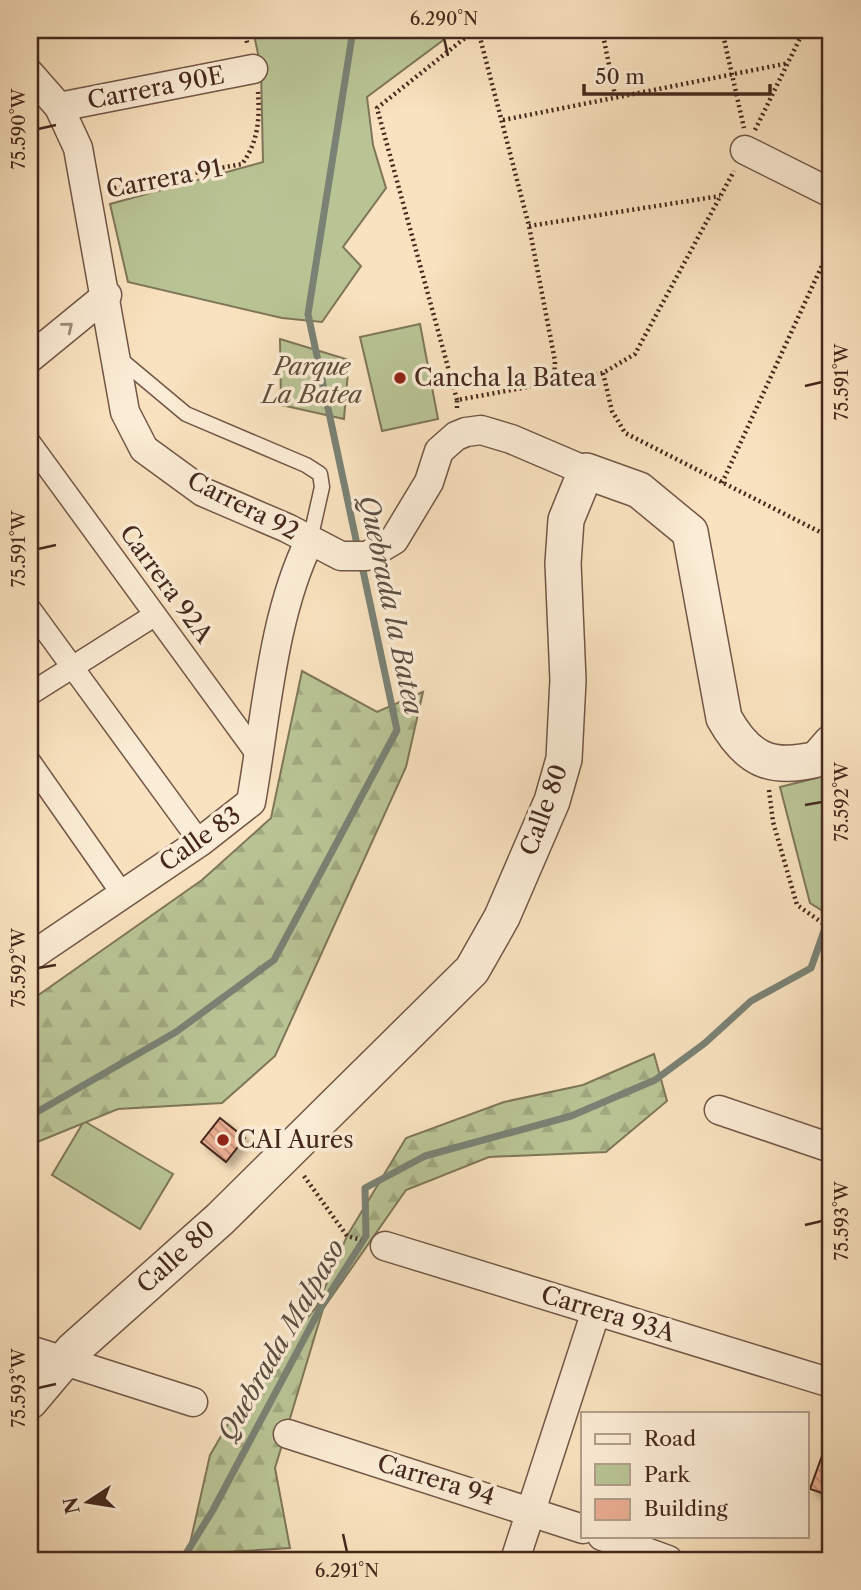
<svg xmlns="http://www.w3.org/2000/svg" width="861" height="1590" viewBox="0 0 861 1590" font-family="'Libre Caslon Text',serif">
<style>
.green{fill:#b9c495;stroke:#7f7659;stroke-width:2}
.forest{fill:url(#forest-firs);stroke:#7f7659;stroke-width:2}
.lines{fill:none;stroke-linecap:round;stroke-linejoin:round}
.stream{stroke:#7a8275;stroke-width:7}
.building{fill:url(#building-back-hatch);stroke:#45281d;stroke-width:2;filter:url(#shadow)}
.service-casing{stroke:#725646;stroke-width:17}
.pedestrian-casing{stroke:#725646;stroke-width:24}
.minor-casing{stroke:#725646;stroke-width:31}
.tertiary-casing{stroke:#725646;stroke-width:38}
.path{stroke:#45281d;stroke-width:4.5;stroke-dasharray:2 3.5;stroke-linecap:butt}
.service{stroke:#fbecd5;stroke-width:14}
.pedestrian{stroke:#fbecd5;stroke-width:21}
.minor{stroke:#fbecd5;stroke-width:28}
.tertiary{stroke:#fbecd5;stroke-width:35}
.oneway{stroke:#a08a79}
.ticks{fill:none;stroke:#45281d;stroke-width:2.5}
.poi-dot{fill:#8f2418;stroke:#fbecd5;stroke-width:2.5}
.labels{text-anchor:middle;stroke-width:7;stroke-linejoin:round;paint-order:stroke}
.street-label{font-size:24px;fill:#45281d;stroke:#fbecd5}
.park-label{font-size:24px;font-style:italic;fill:#624f3b;stroke:#fbecd5}
.poi-label{font-size:24px;fill:#45281d;stroke:#fbecd5;text-anchor:start}
.water-label{font-size:26px;font-style:italic;fill:#5b4e42;stroke:#fbecd5}
.neatline{fill:none;stroke:#45281d;stroke-width:2.5}
.ticks-label{font-size:18px;text-anchor:middle;fill:#45281d}
</style>
<defs>
<pattern id="forest-firs" width="22" height="20" patternUnits="userSpaceOnUse" patternTransform="scale(1.75)"><rect width="22" height="20" fill="#b9c495"/><path d="M5 1l3.5 6h-7zM16 11l3.5 6h-7z" fill="#a0a880"/></pattern>
<pattern id="building-back-hatch" width="6" height="6" patternUnits="userSpaceOnUse" patternTransform="scale(1.75)"><rect width="6" height="6" fill="#eaae92"/><path d="M-1 5l2 2M0 0l6 6M5-1l2 2" fill="none" stroke="#bf8e77"/></pattern>
<filter id="shadow"><feDropShadow dx="6" dy="6" stdDeviation="3.5" flood-color="#0004"/></filter>
</defs>
<rect width="100%" height="100%" fill="#f9e2bf"/>
<filter id="stains"><feTurbulence type="fractalNoise" baseFrequency=".00286" numOctaves="4"/><feColorMatrix values="0 0 0 0 .2 0 0 0 0 .09 0 0 0 0 .02 0 0 0 .5 -.17"/></filter>
<radialGradient id="worn" r=".72"><stop offset=".6" stop-color="#630" stop-opacity="0"/><stop offset="1" stop-color="#630" stop-opacity=".3"/></radialGradient>
<g class="green">
<polygon points="253,30 450,30 442,41 367,97 373,145 386,188 343,247 361,266 322,322 282,318 128,282 110,204 263,162 261,68"/>
<polygon points="420,324 438,419 382,431 360,337"/>
<polygon points="280,339 349,360 344,419 281,405"/>
<polygon points="831,762 831,916 810,903 780,787 820,777"/>
<polygon points="84,1121 173,1174 140,1229 52,1175"/>
</g>
<g class="forest">
<polygon points="302,671 377,712 423,692 406,767 275,1056 222,1103 118,1109 30,1145 30,1001 202,880 271,818"/>
<polygon points="654,1054 667,1101 606,1152 489,1157 406,1190 323,1309 275,1468 290,1548 213,1553 207,1560 182,1560 189,1548 210,1455 246,1393 317,1306 347,1236 406,1138 504,1102 583,1085"/>
</g>
<g class="lines">
<g class="stream">
<polyline points="353,30 308,314 358,549"/>
<polyline points="30,1116 176,1032 274,960 397,730 361,561"/>
<polyline points="182,1560 213,1510 321,1307 366,1236 365,1188 425,1156 571,1116 655,1080 705,1043 751,1001 811,968 831,911"/>
</g>
</g>
<g class="building">
<polygon points="220,1118 245,1138 226,1162 201,1142"/>
<polygon points="831,1431 831,1496 810,1489"/>
</g>
<g class="lines">
<g class="service-casing">
<polyline id="service" points="119,358 186,414 306,465 320,474 322,487 310,540"/>
</g>
<g class="pedestrian-casing">
<g id="pedestrian">
<polyline points="30,443 259,757"/>
<polyline points="30,609 200,842"/>
<polyline points="30,694 155,615"/>
<polyline points="30,762 121,892"/>
</g>
</g>
<g class="minor-casing">
<g id="minor">
<polyline points="30,74 59,107 78,148 125,412 144,449 203,492 287,528 341,556 367,556 394,540 429,482 439,451 456,436 466,432 481,430 511,439 586,471"/>
<polyline points="59,107 253,69"/>
<polyline points="745,150 831,193"/>
<polyline points="30,358 107,295"/>
<path d="M30,957L200,842L251,802C266,718 272,616 310,540"/>
<polyline points="719,1110 831,1148"/>
<polyline points="385,1246 831,1383"/>
<polyline points="30,1350 193,1402"/>
<polyline points="288,1434 583,1529"/>
<polyline points="602,1536 668,1560"/>
<polyline points="515,1560 596,1311"/>
</g>
</g>
<g class="tertiary-casing">
<path id="tertiary" d="M30,1401L73,1350L220,1219L472,970L502,917L552,801L564,759L568,680L563,563L566,520L586,471L639,490L690,532L724,718C747,759 770,771 817,759L831,743"/>
</g>
<g class="path">
<polyline points="244,30 248,46"/>
<polyline points="478,30 529,226 555,361 554,383"/>
<polyline points="602,30 615,95"/>
<polyline points="722,30 744,128"/>
<polyline points="503,120 789,63"/>
<polyline points="755,130 804,30"/>
<path d="M109,189L242,164C258,143 260,118 258,92"/>
<polyline points="529,226 720,196"/>
<polyline points="603,373 612,411 625,433 824,534 831,518"/>
<polyline points="457,400 377,108 475,30"/>
<polyline points="457,408 457,400 603,373 635,354 734,171"/>
<polyline points="722,483 831,246"/>
<polyline points="769,790 773,822 797,905 831,929"/>
<polyline points="304,1176 347,1236 361,1240"/>
</g>
<use href="#service" class="service"/>
<use href="#pedestrian" class="pedestrian"/>
<use href="#minor" class="minor"/>
<use href="#tertiary" class="tertiary"/>
</g>
<defs><path id="oneway-chevron" d="M-2-3.5L2.5 0L-2 3.5" fill="none" stroke-width="1.6" stroke-linecap="round" stroke-linejoin="round" transform="scale(1.75)"/></defs>
<use class="oneway" href="#oneway-chevron" transform="translate(68 327) rotate(-39)"/>
<path class="ticks" d="M444,38L448,56M38,129L56,125M805,386L822,382M38,549L56,545M805,805L822,802M38,968L56,965M805,1225L822,1221M38,1388L56,1384M343,1534L347,1552"/>
<g class="poi-dot">
<circle cx="400" cy="378" r="7"/>
<circle cx="223" cy="1140" r="7"/>
</g>
<g class="labels">
<g class="street-label">
<text transform="translate(156 88) rotate(-11)" y="8">Carrera 90E</text>
<text transform="translate(164 179) rotate(-11)" y="8">Carrera 91</text>
<text transform="translate(243 506) rotate(27)" y="8">Carrera 92</text>
<text transform="translate(166 584) rotate(54)" y="8">Carrera 92A</text>
<text transform="translate(544 810) rotate(-70)" y="8">Calle 80</text>
<text transform="translate(200 839) rotate(-35)" y="8">Calle 83</text>
<text transform="translate(176 1257) rotate(-42)" y="8">Calle 80</text>
<text transform="translate(608 1314) rotate(17)" y="8">Carrera 93A</text>
<text transform="translate(436 1480) rotate(17)" y="8">Carrera 94</text>
</g>
<g class="park-label">
<text x="312" y="375">Parque<tspan x="312" dy="28">La Batea</tspan></text>
</g>
<g class="poi-label">
<text x="414" y="386">Cancha la Batea</text>
<text x="237" y="1148">CAI Aures</text>
</g>
<g class="water-label">
<text transform="translate(391 605) rotate(78)" y="9">Quebrada la Batea</text>
<text transform="translate(281 1340) rotate(-60)" y="9">Quebrada Malpaso</text>
</g>
</g>
<rect width="861" height="1590" fill="none" stroke="#f9e2bf" stroke-width="77"/>
<rect x="581" y="1412" width="228" height="126" fill="#fbecd5" stroke="#b29e8b" stroke-width="2"/>
<rect x="595" y="1434" width="35" height="10" fill="#fbecd5" stroke="#b29e8b" stroke-width="2"/>
<text x="644" y="1446" font-size="21" fill="#45281d">Road</text>
<rect x="595" y="1464" width="35" height="21" fill="#b9c495" stroke="#b29e8b" stroke-width="2"/>
<text x="644" y="1482" font-size="21" fill="#45281d">Park</text>
<rect x="595" y="1499" width="35" height="21" fill="#eaae92" stroke="#b29e8b" stroke-width="2"/>
<text x="644" y="1516" font-size="21" fill="#45281d">Building</text>
<g transform="translate(88 1502) rotate(258)" stroke="#fbecd5" stroke-width="5" paint-order="stroke">
<path d="M0-5L12 26L0 18L-12 26Z" fill="#45281d"/>
<text y="-10" font-size="19" font-weight="bold" text-anchor="middle" fill="#45281d">N</text>
</g>
<path d="M584 84v10h186v-10" fill="none" stroke="#45281d" stroke-width="3.5"/>
<text x="595" y="84" font-size="21" fill="#45281d" stroke="#fbecd5" stroke-width="5" paint-order="stroke">50 m</text>
<rect x="38" y="38" width="784" height="1514" class="neatline"/>
<g class="ticks-label">
<text x="444" y="25">6.290°N</text>
<text transform="translate(19 129) rotate(-90)" y="6">75.590°W</text>
<text transform="translate(842 382) rotate(-90)" y="6">75.591°W</text>
<text transform="translate(19 549) rotate(-90)" y="6">75.591°W</text>
<text transform="translate(842 802) rotate(-90)" y="6">75.592°W</text>
<text transform="translate(19 968) rotate(-90)" y="6">75.592°W</text>
<text transform="translate(842 1221) rotate(-90)" y="6">75.593°W</text>
<text transform="translate(19 1388) rotate(-90)" y="6">75.593°W</text>
<text x="347" y="1577">6.291°N</text>
</g>
<rect width="100%" height="100%" filter="url(#stains)"/>
<rect width="100%" height="100%" fill="url(#worn)"/>
</svg>
